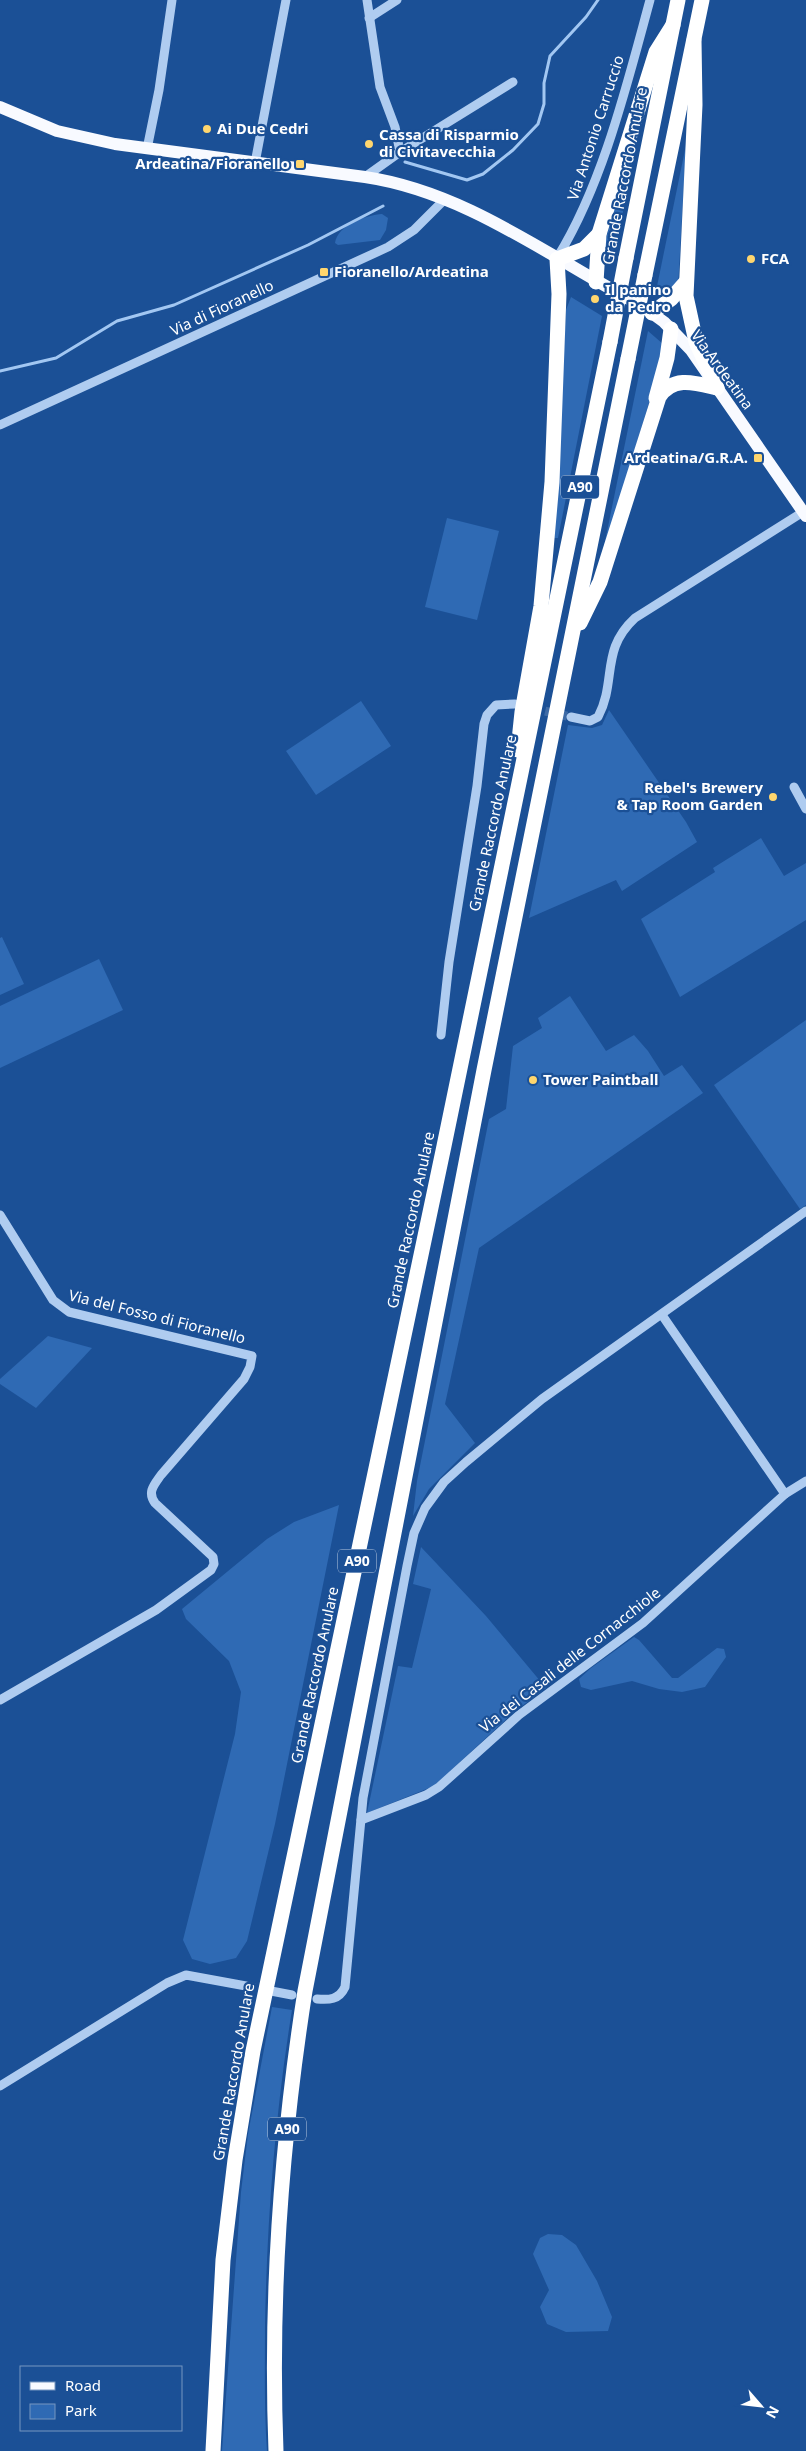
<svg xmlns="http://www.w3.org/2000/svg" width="806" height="2451" viewBox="0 0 806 2451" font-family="'Noto Sans',sans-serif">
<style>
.green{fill:#2f6ab4}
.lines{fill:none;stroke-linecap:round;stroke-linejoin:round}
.stream{stroke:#a2c7f2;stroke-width:3}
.minor-tunnel{stroke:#3d6aa6;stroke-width:9;stroke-dasharray:9 4.5;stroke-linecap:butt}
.minor{stroke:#afccf0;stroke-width:9}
.major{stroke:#f8faff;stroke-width:12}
.highway{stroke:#fff;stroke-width:15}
.highway-bridge{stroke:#fff;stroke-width:15}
.poi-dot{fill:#ffd66e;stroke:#1b5096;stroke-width:2}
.labels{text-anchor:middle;stroke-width:4.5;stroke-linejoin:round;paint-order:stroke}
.shield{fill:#1b5096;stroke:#bbcae0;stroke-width:1}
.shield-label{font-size:14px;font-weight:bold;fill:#fff}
.street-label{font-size:15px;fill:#fff;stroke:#1b5096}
.poi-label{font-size:15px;font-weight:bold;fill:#fff;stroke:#1b5096;text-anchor:start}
</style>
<rect width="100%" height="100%" fill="#1b5096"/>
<g class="green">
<polygon points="641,116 614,259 606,258 602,253 603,249"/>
<polygon points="686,145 678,288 666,298 655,296"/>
<path d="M382,214L388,218L386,230L380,240L338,245L335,243C337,225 367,215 382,214Z"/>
<polygon points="571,297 602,316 558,538 554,538 566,310"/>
<polygon points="648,331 663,344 649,403 602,556"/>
<polygon points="447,518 499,531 477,620 425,607"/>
<polygon points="361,701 391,746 316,795 286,751"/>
<polygon points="609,710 686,822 697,842 622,891 616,880 529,918 568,725 592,728 602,725"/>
<polygon points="761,838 784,876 806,863 806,920 680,997 641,919 715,872 713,868"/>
<polygon points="2,937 24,984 0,995 0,938"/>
<polygon points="99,959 123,1010 0,1068 0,1006"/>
<polygon points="570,996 606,1051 634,1035 648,1051 664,1076 682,1065 703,1093 479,1248 445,1404 475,1443 429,1489 413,1516 417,1481 489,1119 506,1109 513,1046 542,1028 538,1018"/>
<polygon points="806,1020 806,1205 800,1209 714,1085"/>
<polygon points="48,1336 92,1348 36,1408 0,1384 0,1379"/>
<polygon points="339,1505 275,1824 247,1941 236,1958 210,1964 192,1959 183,1940 235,1734 241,1692 229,1661 186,1619 182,1609 267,1539 294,1522"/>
<polygon points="421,1547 486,1616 546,1688 514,1712 434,1786 367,1813 398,1666 412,1668 431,1589 413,1584"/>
<polygon points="634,1637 639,1640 672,1678 678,1678 717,1648 724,1649 726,1657 705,1687 682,1692 659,1689 632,1681 591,1690 581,1687 579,1679 591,1668"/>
<path d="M272,2007L292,2010C275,2114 267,2220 265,2325C265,2367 264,2409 267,2451H222L241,2192L248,2134Z"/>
<polygon points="548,2234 562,2235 576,2245 597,2281 612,2317 608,2331 566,2332 547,2324 540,2307 549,2290 533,2254 540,2238"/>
</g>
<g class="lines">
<g class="stream">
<polyline points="405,162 467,180 483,174 513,150 538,124 544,104 544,83 550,56 586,17 598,0"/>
<polyline points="0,371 56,358 117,321 174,305 308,245 383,206"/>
</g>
<g class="minor-tunnel">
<polyline points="532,708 571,717"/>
<polyline points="246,1986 270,1991"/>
</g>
<g class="minor">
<polyline points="367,0 380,87 395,127 400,152"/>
<polyline points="369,18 397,0"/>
<polyline points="147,149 159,90 172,0"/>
<polyline points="255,163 286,0"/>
<polyline points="365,177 400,152 513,82"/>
<path d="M557,258C603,184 627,84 650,0"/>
<polyline points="0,425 388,247 414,230 445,199"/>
<path d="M571,717L590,721L598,717C617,681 600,650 635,618L803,512"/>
<polyline points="794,787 806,809"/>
<polyline points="441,1035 449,962 477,786 484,724 487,715 496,705 515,704"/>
<path d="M0,1215L53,1300L69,1312L252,1356L250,1367L244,1379L161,1475C154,1485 147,1492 155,1503L213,1557L214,1564L211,1570L156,1610L0,1700"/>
<polyline points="662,1315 785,1494"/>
<polyline points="361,1820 426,1795 439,1787 519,1715 643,1623 785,1494 806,1481"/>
<polyline points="271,1991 292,1995"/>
<path d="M317,1999C329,2000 339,2000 345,1987L363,1798L407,1566L414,1533L425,1508L444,1482L466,1462L542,1399L806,1211"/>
<polyline points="0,2086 167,1983 186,1975 246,1986"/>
</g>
<path class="major" d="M0,107L57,131L115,144L365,177C467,192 552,259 642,306L664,322L691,350L806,516"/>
<g class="highway">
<polyline points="694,40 695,105 686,296 696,342 717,388"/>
<polyline points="626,258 678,0"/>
<polyline points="645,275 702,0"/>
<polyline points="596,282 599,234 656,52 673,25"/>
<polyline points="652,313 671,299 686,282"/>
<polyline points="656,398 667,358 671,329"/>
<path d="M580,623L600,582L659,397C673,375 696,383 717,388"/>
<polyline points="518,750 522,712 541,606 552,482 559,294 557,259 584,249 599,234"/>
<polyline points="213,2451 223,2260 235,2160 253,2051 444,1146 610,342"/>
<path d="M276,2451C270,2296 281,2144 305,1991L484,1070L628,359"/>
</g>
<g class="highway-bridge">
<polyline points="610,342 626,258"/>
<polyline points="628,359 645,275"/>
</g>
</g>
<g class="poi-dot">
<circle cx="207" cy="129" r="5"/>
<circle cx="369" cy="144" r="5"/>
<rect x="295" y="159" width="10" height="10" rx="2.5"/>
<circle cx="751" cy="259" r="5"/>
<rect x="319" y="267" width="10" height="10" rx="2.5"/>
<circle cx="595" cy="299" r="5"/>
<rect x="753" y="453" width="10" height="10" rx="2.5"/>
<circle cx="773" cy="797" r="5"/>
<circle cx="533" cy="1080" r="5"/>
</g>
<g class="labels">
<g class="shield">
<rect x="561" y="475.5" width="38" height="23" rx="4"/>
<rect x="338" y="1549.5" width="38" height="23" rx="4"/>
<rect x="268" y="2117.5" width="38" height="23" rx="4"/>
</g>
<g class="shield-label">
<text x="580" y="492">A90</text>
<text x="357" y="1566">A90</text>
<text x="287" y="2134">A90</text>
</g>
<g class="street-label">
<text transform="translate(596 128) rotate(-72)" y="5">Via Antonio Carruccio</text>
<text transform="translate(625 176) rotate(-79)" y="5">Grande Raccordo Anulare</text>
<text transform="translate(222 308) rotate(-25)" y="5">Via di Fioranello</text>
<text transform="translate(722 370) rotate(54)" y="5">Via Ardeatina</text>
<text transform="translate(493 823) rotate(-78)" y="5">Grande Raccordo Anulare</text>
<text transform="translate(411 1220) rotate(-78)" y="5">Grande Raccordo Anulare</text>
<text transform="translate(157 1317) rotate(14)" y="5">Via del Fosso di Fioranello</text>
<text transform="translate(570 1660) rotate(-38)" y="5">Via dei Casali delle Cornacchiole</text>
<text transform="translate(315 1675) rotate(-78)" y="5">Grande Raccordo Anulare</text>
<text transform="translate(234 2072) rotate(-80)" y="5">Grande Raccordo Anulare</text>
</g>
<g class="poi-label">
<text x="217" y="134">Ai Due Cedri</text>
<text x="379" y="140">Cassa di Risparmio<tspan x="379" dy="17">di Civitavecchia</tspan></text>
<text x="290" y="169" text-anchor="end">Ardeatina/Fioranello</text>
<text x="761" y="264">FCA</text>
<text x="334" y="277">Fioranello/Ardeatina</text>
<text x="605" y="295">Il panino<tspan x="605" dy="17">da Pedro</tspan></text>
<text x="748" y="463" text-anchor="end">Ardeatina/G.R.A.</text>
<text x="763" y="793" text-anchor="end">Rebel's Brewery<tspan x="763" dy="17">&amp; Tap Room Garden</tspan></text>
<text x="543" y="1085">Tower Paintball</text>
</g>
</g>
<rect x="20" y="2366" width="162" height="65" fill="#1b5096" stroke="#7696c0"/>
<rect x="30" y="2382" width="25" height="8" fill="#f8faff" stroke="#7696c0"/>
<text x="65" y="2391" font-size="15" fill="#ffffff">Road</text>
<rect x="30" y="2404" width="25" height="15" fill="#2f6ab4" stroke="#7696c0"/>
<text x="65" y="2416" font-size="15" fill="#ffffff">Park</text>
<g transform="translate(761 2406) rotate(118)" stroke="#1b5096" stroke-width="4" paint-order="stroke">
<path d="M0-4L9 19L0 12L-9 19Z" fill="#ffffff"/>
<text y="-8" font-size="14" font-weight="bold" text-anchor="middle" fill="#ffffff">N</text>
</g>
</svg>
